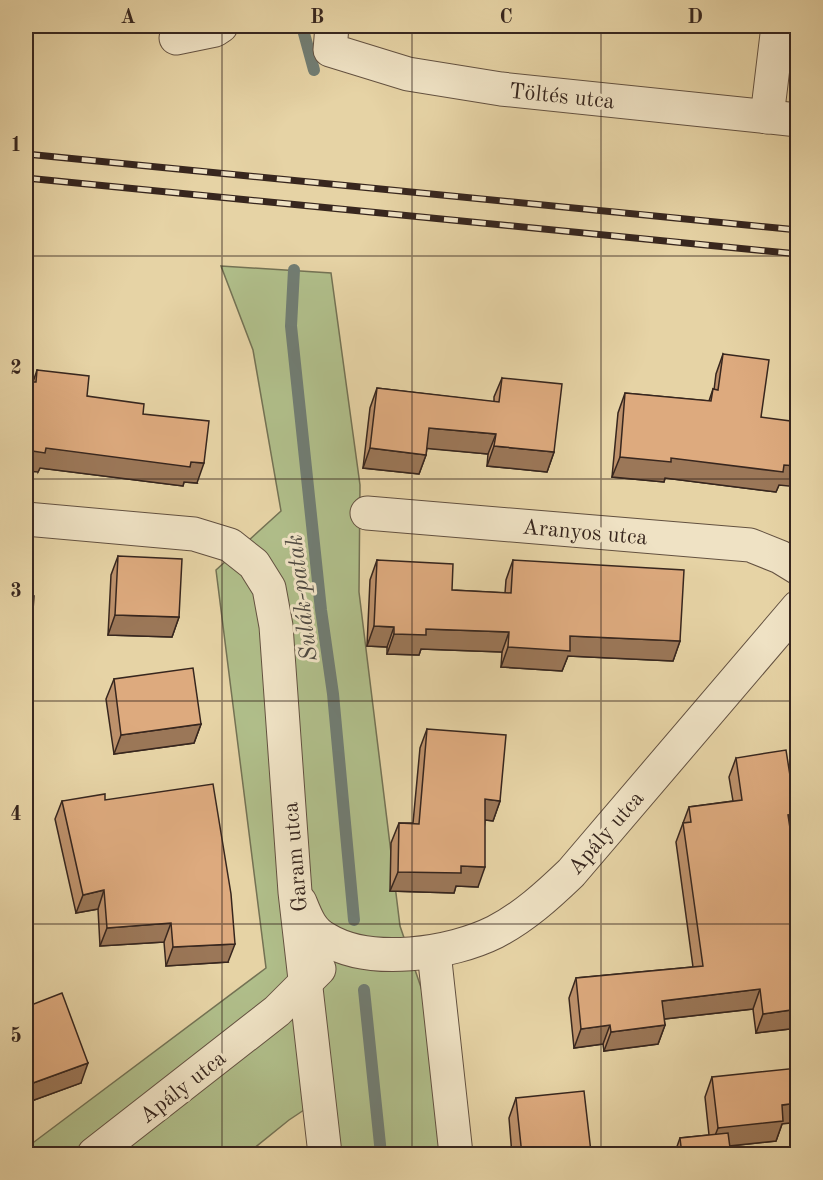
<svg xmlns="http://www.w3.org/2000/svg" width="823" height="1180" viewBox="0 0 823 1180" font-family="'Old Standard TT',serif">
<style>
.green{fill:#b0be8a;stroke:#747254;stroke-width:1.5}
.lines{fill:none;stroke-linecap:round;stroke-linejoin:round}
.stream{stroke:#717d73;stroke-width:12}
.minor-casing{stroke:#635140;stroke-width:35}
.minor{stroke:#efe2c4;stroke-width:33}
.rail-casing{stroke:#37261e;stroke-width:7}
.rail{stroke:#efe2c4;stroke-width:4.5;stroke-dasharray:14;stroke-linecap:butt}
.wall{fill:#be926c;stroke:#37261e;stroke-width:1.5}
.shaded-wall{fill:#9b7758;stroke:#37261e;stroke-width:1.5}
.building{fill:#ddaa7e;stroke:#37261e;stroke-width:1.5}
.grid{fill:none;stroke:#37261e;stroke-width:1.5;stroke-opacity:0.55}
.labels{text-anchor:middle;stroke-width:6;stroke-linejoin:round;paint-order:stroke}
.street-label{font-size:22px;fill:#37261e;stroke:#efe2c4}
.water-label{font-size:24px;font-style:italic;fill:#4f4a42;stroke:#efe2c4}
.neatline{fill:none;stroke:#37261e;stroke-width:2}
.grid-label{font-size:20px;text-anchor:middle;font-weight:bold;fill:#37261e}
</style>
<rect width="100%" height="100%" fill="#e6d3a5"/>
<filter id="stains"><feTurbulence type="fractalNoise" baseFrequency=".00333" numOctaves="4"/><feColorMatrix values="0 0 0 0 .2 0 0 0 0 .09 0 0 0 0 .02 0 0 0 .5 -.17"/></filter>
<radialGradient id="worn" r=".72"><stop offset=".6" stop-color="#630" stop-opacity="0"/><stop offset="1" stop-color="#630" stop-opacity=".3"/></radialGradient>
<polygon class="green" points="221,266 331,273 360,485 359,592 400,926 426,1002 442,1154 339,1154 334,1090 289,1120 247,1154 26,1154 26,1148 266,968 216,570 281,511 253,350"/>
<g class="lines">
<g class="stream">
<polyline points="302,26 314,70"/>
<polyline points="294,270 291,326 321,610 333,694 354,920"/>
<polyline points="364,990 381,1154"/>
</g>
<g class="minor-casing">
<g id="minor">
<polyline points="332,26 330,50 408,74 501,89 798,120"/>
<polyline points="176,38 215,30 221,26"/>
<polyline points="767,117 778,26"/>
<polyline points="367,513 750,545 780,557 798,568"/>
<polyline points="26,519 194,534 230,545 254,564 269,588 276,626 295,892 325,1154"/>
<path d="M300,902C306,917 311,931 326,939C370,966 451,954 495,932C524,917 548,895 571,873L798,607"/>
<polyline points="434,952 456,1154"/>
<polyline points="94,1154 277,1011 319,969"/>
</g>
</g>
<use href="#minor" class="minor"/>
<g class="rail-casing">
<g id="rail">
<polyline points="26,154 798,230"/>
<polyline points="26,178 798,254"/>
</g>
</g>
<use href="#rail" class="rail"/>
</g>
<g class="wall">
<polygon points="723,354 761,417 779,485 776,492 665,478 664,482 612,477 618,413 625,393 709,401 713,389 714,390 716,374"/>
<polygon points="37,370 87,396 143,414 197,483 184,482 183,486 40,468 38,472 27,385 28,382 33,382"/>
<polygon points="502,378 554,452 547,472 487,466 488,454 427,448 426,455 419,474 363,468 370,408 377,388 494,402 494,397"/>
<polygon points="118,556 179,617 172,637 108,635 111,575"/>
<polygon points="377,560 452,590 505,593 506,580 513,560 680,641 673,661 568,656 562,671 501,667 502,652 421,649 419,655 387,654 387,647 367,646 370,580"/>
<polygon points="114,679 201,724 194,743 114,754 106,699"/>
<polygon points="427,729 500,801 493,821 485,820 478,887 456,886 454,893 390,891 391,843 399,823 413,823 420,748"/>
<polygon points="736,758 790,829 798,1028 756,1033 753,1009 664,1019 665,1025 658,1044 604,1051 603,1044 574,1048 569,998 576,978 693,967 676,842 689,807 733,801 729,777"/>
<polygon points="105,800 228,962 166,966 164,942 100,946 98,909 76,913 55,819 62,801"/>
<polygon points="26,1007 81,1083 26,1103"/>
<polygon points="712,1077 782,1124 776,1141 730,1146 731,1155 674,1155 680,1138 709,1135 705,1097"/>
<polygon points="516,1098 591,1152 590,1155 512,1155 509,1118"/>
</g>
<g class="shaded-wall">
<polygon points="429,428 496,434 488,454 422,448"/>
<polygon points="494,446 554,452 547,472 487,466"/>
<polygon points="46,448 191,462 204,463 197,483 184,482 183,486 40,468 38,472 26,471 26,450"/>
<polygon points="370,448 426,455 419,474 363,468"/>
<polygon points="620,457 671,458 784,465 798,466 798,487 779,485 776,492 665,478 664,482 612,477"/>
<polygon points="115,615 179,617 172,637 108,635"/>
<polygon points="26,624 32,624 26,642"/>
<polygon points="374,626 394,627 387,647 367,646"/>
<polygon points="426,629 509,632 502,652 421,649 419,655 387,654 394,634"/>
<polygon points="570,636 680,641 673,661 568,656 562,671 501,667 508,647"/>
<polygon points="201,724 194,743 114,754 121,735"/>
<polygon points="485,799 500,801 493,821 478,819"/>
<polygon points="796,814 789,833 788,815"/>
<polygon points="461,866 485,867 478,887 456,886 454,893 390,891 398,872"/>
<polygon points="104,890 98,909 76,913 83,895"/>
<polygon points="171,923 164,942 100,946 107,928"/>
<polygon points="235,944 228,962 166,966 173,947"/>
<polygon points="760,989 753,1009 655,1020 662,1001"/>
<polygon points="798,1009 798,1028 756,1033 763,1014"/>
<polygon points="610,1025 603,1044 574,1048 581,1029"/>
<polygon points="665,1025 658,1044 604,1051 611,1032"/>
<polygon points="88,1063 81,1083 26,1103 33,1083"/>
<polygon points="798,1103 798,1122 782,1124 776,1141 710,1148 718,1128 782,1105"/>
<polygon points="591,1152 590,1155 563,1155"/>
</g>
<g class="building">
<polygon points="723,354 769,360 761,417 798,422 798,466 784,465 783,472 671,458 671,462 620,457 625,393 711,401 713,389 718,390"/>
<polygon points="37,370 89,376 87,396 144,404 143,414 209,421 204,463 191,462 190,467 46,448 45,453 26,450 26,385 27,386 28,382 36,382"/>
<polygon points="502,378 562,384 554,452 494,446 496,434 429,428 426,455 370,448 377,388 499,402"/>
<polygon points="118,556 182,559 179,617 115,615"/>
<polygon points="377,560 453,564 452,590 511,593 513,560 684,570 680,641 570,636 570,651 508,647 509,632 426,629 426,635 394,634 394,627 374,626"/>
<polygon points="26,595 34,596 32,624 26,624"/>
<polygon points="193,668 201,724 121,735 114,679"/>
<polygon points="427,729 506,735 500,801 485,799 485,867 461,866 461,873 398,872 399,823 419,824"/>
<polygon points="786,750 796,814 788,815 798,881 798,1009 763,1014 760,989 662,1001 665,1025 611,1032 610,1025 581,1029 576,978 703,966 683,823 691,822 689,807 742,800 736,758"/>
<polygon points="213,784 231,894 235,944 173,947 171,923 107,928 104,890 83,895 62,801 105,794 105,800"/>
<polygon points="62,993 88,1063 33,1083 26,1064 26,1007"/>
<polygon points="798,1068 798,1103 782,1105 783,1121 718,1128 712,1077"/>
<polygon points="584,1091 591,1152 563,1155 522,1155 516,1098"/>
<polygon points="728,1133 731,1155 682,1155 680,1138"/>
</g>
<path class="grid" d="M222,26V1154M412,26V1154M601,26V1154M26,256H798M26,479H798M26,701H798M26,924H798"/>
<g class="labels">
<g class="street-label">
<text transform="translate(562 95) rotate(6)" y="8">Töltés utca</text>
<text transform="translate(585 531) rotate(5)" y="8">Aranyos utca</text>
<text transform="translate(605 832) rotate(-49)" y="8">Apály utca</text>
<text transform="translate(294 857) rotate(-95)" y="8">Garam utca</text>
<text transform="translate(182 1086) rotate(-38)" y="8">Apály utca</text>
</g>
<g class="water-label">
<text transform="translate(301 598) rotate(-97)" y="8">Sulák-patak</text>
</g>
</g>
<rect width="823" height="1180" fill="none" stroke="#e6d3a5" stroke-width="66"/>
<rect x="33" y="33" width="757" height="1114" class="neatline"/>
<g class="grid-label">
<text x="128" y="23">A</text>
<text x="317" y="23">B</text>
<text x="506" y="23">C</text>
<text x="695" y="23">D</text>
<text x="16" y="151">1</text>
<text x="16" y="374">2</text>
<text x="16" y="597">3</text>
<text x="16" y="820">4</text>
<text x="16" y="1042">5</text>
</g>
<rect width="100%" height="100%" filter="url(#stains)"/>
<rect width="100%" height="100%" fill="url(#worn)"/>
</svg>
